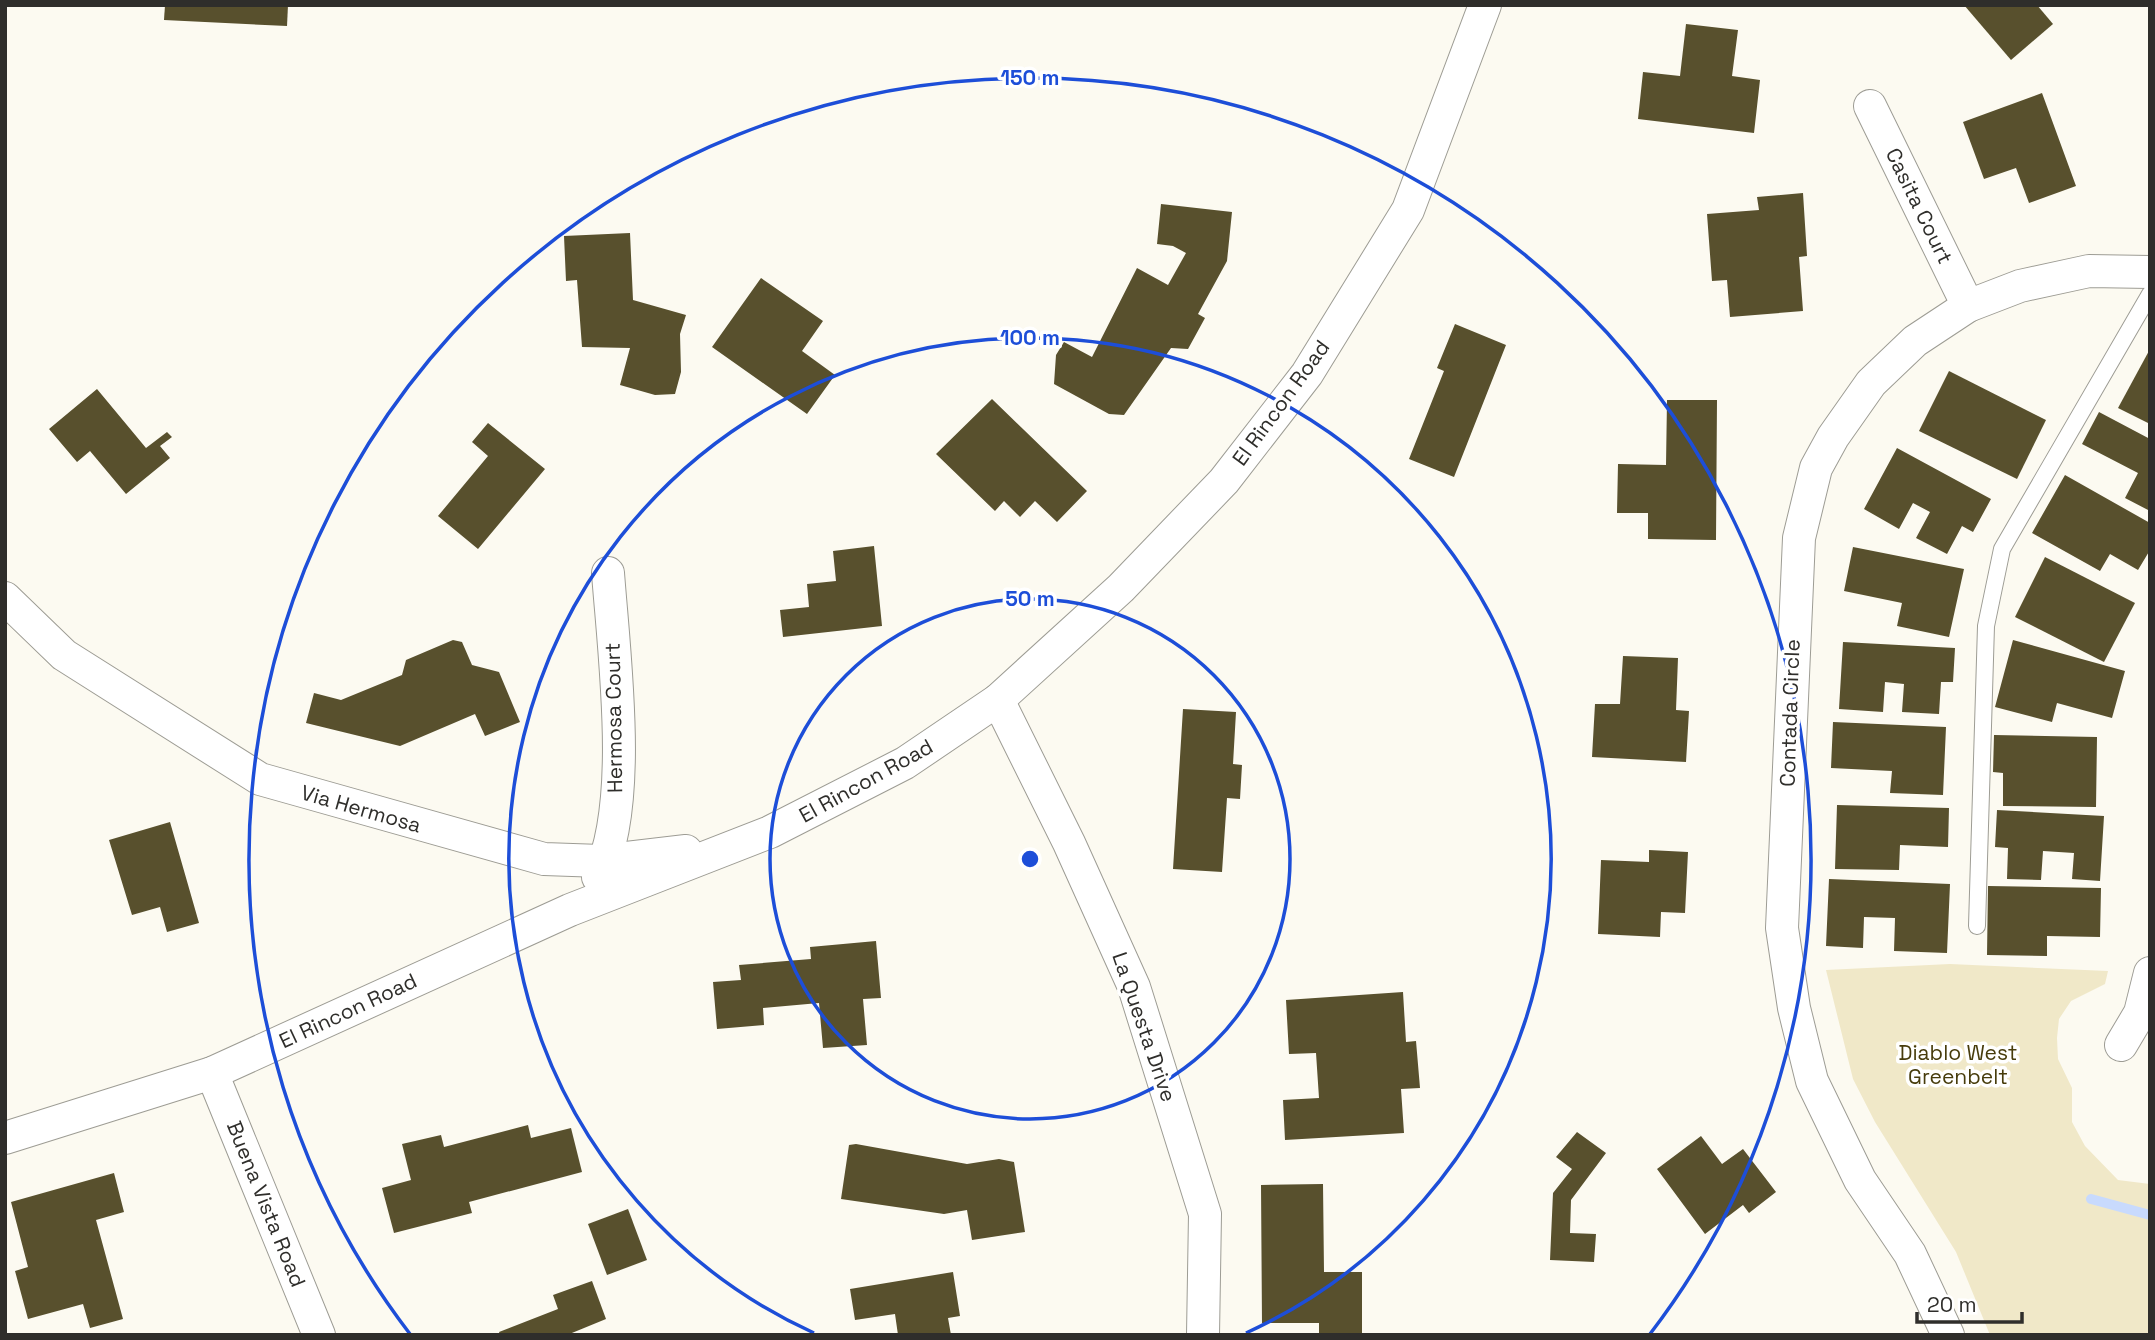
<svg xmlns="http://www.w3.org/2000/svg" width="2155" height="1340" viewBox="0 0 2155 1340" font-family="'Space Grotesk',sans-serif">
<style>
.green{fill:#f0e8c8}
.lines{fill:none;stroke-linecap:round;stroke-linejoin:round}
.stream{stroke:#c8dafd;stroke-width:10}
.building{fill:#58502d}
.service-casing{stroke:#9d9c94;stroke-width:18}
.minor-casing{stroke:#9d9c94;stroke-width:34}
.service{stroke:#fff;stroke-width:16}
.minor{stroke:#fff;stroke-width:32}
.ring{fill:none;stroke:#1d4ed8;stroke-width:3.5}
.labels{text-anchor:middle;stroke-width:7;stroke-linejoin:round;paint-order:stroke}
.street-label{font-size:21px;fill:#2f2e2b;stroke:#fff}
.park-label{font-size:21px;fill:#473c0c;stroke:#fff}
.centre{fill:#1d4ed8;stroke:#fff;stroke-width:3.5}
.ring-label{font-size:21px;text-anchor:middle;font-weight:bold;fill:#1d4ed8;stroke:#fff;stroke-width:7;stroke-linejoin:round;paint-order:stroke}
</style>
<rect width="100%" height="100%" fill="#fcfaf1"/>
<polygon class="green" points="1950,964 2108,971 2105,984 2071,1001 2059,1019 2057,1038 2058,1059 2072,1088 2072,1122 2085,1146 2118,1180 2150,1184 2150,1335 1990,1335 1956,1252 1875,1122 1853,1079 1826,970"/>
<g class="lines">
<polyline class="stream" points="2091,1199 2150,1215"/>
</g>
<g class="building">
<polygon points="165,5 288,5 287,26 164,20"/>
<polygon points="1964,5 2037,5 2053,24 2011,60"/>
<polygon points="1686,24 1738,30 1732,76 1760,80 1754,133 1638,119 1643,72 1680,76"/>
<polygon points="2042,93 2076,186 2029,203 2016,168 1984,179 1963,122"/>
<polygon points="1803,193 1807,256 1799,257 1803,311 1730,317 1727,280 1712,281 1707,214 1759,210 1757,197"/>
<polygon points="1161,204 1232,212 1227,261 1198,314 1205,318 1188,349 1171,348 1124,415 1109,414 1054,384 1056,355 1064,342 1092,357 1137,268 1168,285 1186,253 1173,246 1157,244"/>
<polygon points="630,233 633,300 686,315 680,334 681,372 675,394 655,395 620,385 630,348 582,347 577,280 566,281 564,236"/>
<polygon points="761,278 823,321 802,351 835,375 807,414 712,347"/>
<polygon points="1455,324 1506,345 1454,477 1409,459 1444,371 1437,368"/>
<polygon points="2150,349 2150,424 2118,408"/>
<polygon points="1949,371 2046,420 2017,479 1919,431"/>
<polygon points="97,389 146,448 167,432 172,437 160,446 170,458 126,494 90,451 77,462 49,429"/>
<polygon points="992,399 1087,491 1057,522 1035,501 1020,517 1004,501 995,511 936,454"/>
<polygon points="1667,400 1717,400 1716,540 1648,539 1648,513 1617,513 1618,464 1666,465"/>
<polygon points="2099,412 2150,439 2150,511 2125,498 2138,473 2082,444"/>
<polygon points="488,423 545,469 478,549 438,516 488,456 472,442"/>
<polygon points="1897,448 1991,499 1973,532 1962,526 1947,554 1916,538 1930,512 1913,503 1899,529 1864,509"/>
<polygon points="2065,475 2150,523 2150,550 2138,570 2110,554 2100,571 2032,533"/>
<polygon points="874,546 882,626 783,637 780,610 809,607 807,584 836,581 833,551"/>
<polygon points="1853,547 1964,569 1949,637 1897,626 1902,603 1844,591"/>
<polygon points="2045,557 2135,603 2104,662 2015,617"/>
<polygon points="453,640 462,642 472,665 499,672 520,722 485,736 475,714 400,746 306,723 314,693 341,700 402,675 406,660"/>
<polygon points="2013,640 2125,671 2112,718 2057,703 2052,722 1995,707"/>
<polygon points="1843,642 1955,648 1953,682 1941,682 1939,714 1902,712 1904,684 1885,682 1883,712 1839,709"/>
<polygon points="1623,656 1678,658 1676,710 1689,711 1686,762 1592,757 1595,704 1620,704"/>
<polygon points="1183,709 1236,712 1233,764 1242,765 1240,799 1227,798 1222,872 1173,869"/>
<polygon points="1833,722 1946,727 1943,795 1890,793 1892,771 1831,768"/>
<polygon points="1994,735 2097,737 2096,807 2003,806 2003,773 1993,772"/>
<polygon points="1837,805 1949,808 1948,847 1900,845 1899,870 1835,869"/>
<polygon points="1997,810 2104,816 2100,881 2072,879 2074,853 2043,851 2041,880 2007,879 2008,848 1995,847"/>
<polygon points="170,822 199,923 167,932 160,907 132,915 109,840"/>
<polygon points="1649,850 1688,852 1685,913 1661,912 1660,937 1598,934 1601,860 1649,862"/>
<polygon points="1829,879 1950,884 1947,953 1894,951 1895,918 1864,917 1863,948 1826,946"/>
<polygon points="1988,886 2101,888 2100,937 2047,936 2047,956 1987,955"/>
<polygon points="876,941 881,998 863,999 867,1045 823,1048 819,1003 763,1008 764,1025 717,1029 713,982 741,980 739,965 811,959 810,947"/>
<polygon points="1403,992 1406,1042 1416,1041 1420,1088 1401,1089 1404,1133 1285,1140 1283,1100 1319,1098 1316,1053 1289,1054 1286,1000"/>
<polygon points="528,1125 531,1138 571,1128 582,1172 469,1202 472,1213 394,1233 382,1188 411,1180 402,1144 441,1135 444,1147"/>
<polygon points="1577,1132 1606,1153 1571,1200 1570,1233 1596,1234 1594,1262 1550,1260 1553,1193 1572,1169 1556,1157"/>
<polygon points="1701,1136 1722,1164 1743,1149 1776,1192 1749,1213 1743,1205 1705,1234 1657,1169"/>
<polygon points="856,1144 967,1164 999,1159 1014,1162 1025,1232 972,1240 967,1210 944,1214 841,1199 849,1145"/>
<polygon points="114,1173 124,1212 96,1220 123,1319 90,1328 83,1304 28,1319 15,1271 28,1267 11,1202"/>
<polygon points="1323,1184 1324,1272 1362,1272 1362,1333 1319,1333 1319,1323 1262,1323 1261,1185"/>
<polygon points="628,1209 647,1260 607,1275 588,1224"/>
<polygon points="953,1272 960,1316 948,1318 951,1335 898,1335 895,1314 855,1320 850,1289"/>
<polygon points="592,1281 606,1319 567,1335 500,1335 499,1332 558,1309 553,1295"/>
</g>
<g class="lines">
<g class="service-casing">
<polyline id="service" points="1977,926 1986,626 2002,549 2150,294"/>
</g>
<g class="minor-casing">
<g id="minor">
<polyline points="1870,106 1968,306"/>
<polyline points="5,598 64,655 260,779 544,859 601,861 686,851"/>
<polyline points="998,700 1069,843 1134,987 1205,1214 1203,1335"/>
<path d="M598,877C634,805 614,655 608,573"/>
<polyline points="2121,1045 2140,1013 2150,973"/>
<polyline points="212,1073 319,1335"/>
<polyline points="5,1138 212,1073 570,910 770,832 905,763 998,700 1121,588 1224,481 1307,374 1408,210 1485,5"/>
<polyline points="1948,1335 1910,1254 1860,1180 1812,1081 1794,1008 1782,928 1799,538 1816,468 1833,437 1871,383 1915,341 1968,306 2020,286 2089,271 2150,272"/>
</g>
</g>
<use href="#service" class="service"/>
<use href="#minor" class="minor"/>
</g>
<g class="ring">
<circle cx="1030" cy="859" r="260"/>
<path d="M814 1333A521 521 0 1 1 1246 1333"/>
<path d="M410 1334A781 781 0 1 1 1650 1334"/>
</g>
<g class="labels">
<g class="street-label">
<text transform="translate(1919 206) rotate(64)" y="7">Casita Court</text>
<text transform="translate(1281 403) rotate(-54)" y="7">El Rincon Road</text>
<text transform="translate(1790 713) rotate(-88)" y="7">Contada Circle</text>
<text transform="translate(614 718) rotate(-91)" y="7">Hermosa Court</text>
<text transform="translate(866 781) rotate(-29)" y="7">El Rincon Road</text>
<text transform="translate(361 809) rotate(16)" y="7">Via Hermosa</text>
<text transform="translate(348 1011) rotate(-25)" y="7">El Rincon Road</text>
<text transform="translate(1144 1027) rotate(71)" y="7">La Questa Drive</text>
<text transform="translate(266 1204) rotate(68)" y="7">Buena Vista Road</text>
</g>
<g class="park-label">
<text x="1958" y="1060">Diablo West<tspan x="1958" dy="24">Greenbelt</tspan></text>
</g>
</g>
<circle cx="1030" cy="859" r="10" class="centre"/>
<g class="ring-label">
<text x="1030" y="85">150 m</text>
<text x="1030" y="345">100 m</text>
<text x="1030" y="606">50 m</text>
</g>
<rect width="2155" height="1340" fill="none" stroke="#2f2e2b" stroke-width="14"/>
<path d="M1917 1312v10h105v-10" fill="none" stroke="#2f2e2b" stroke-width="3.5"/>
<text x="1927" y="1312" font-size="21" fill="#2f2e2b" stroke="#ffffff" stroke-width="5" paint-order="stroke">20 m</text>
</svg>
